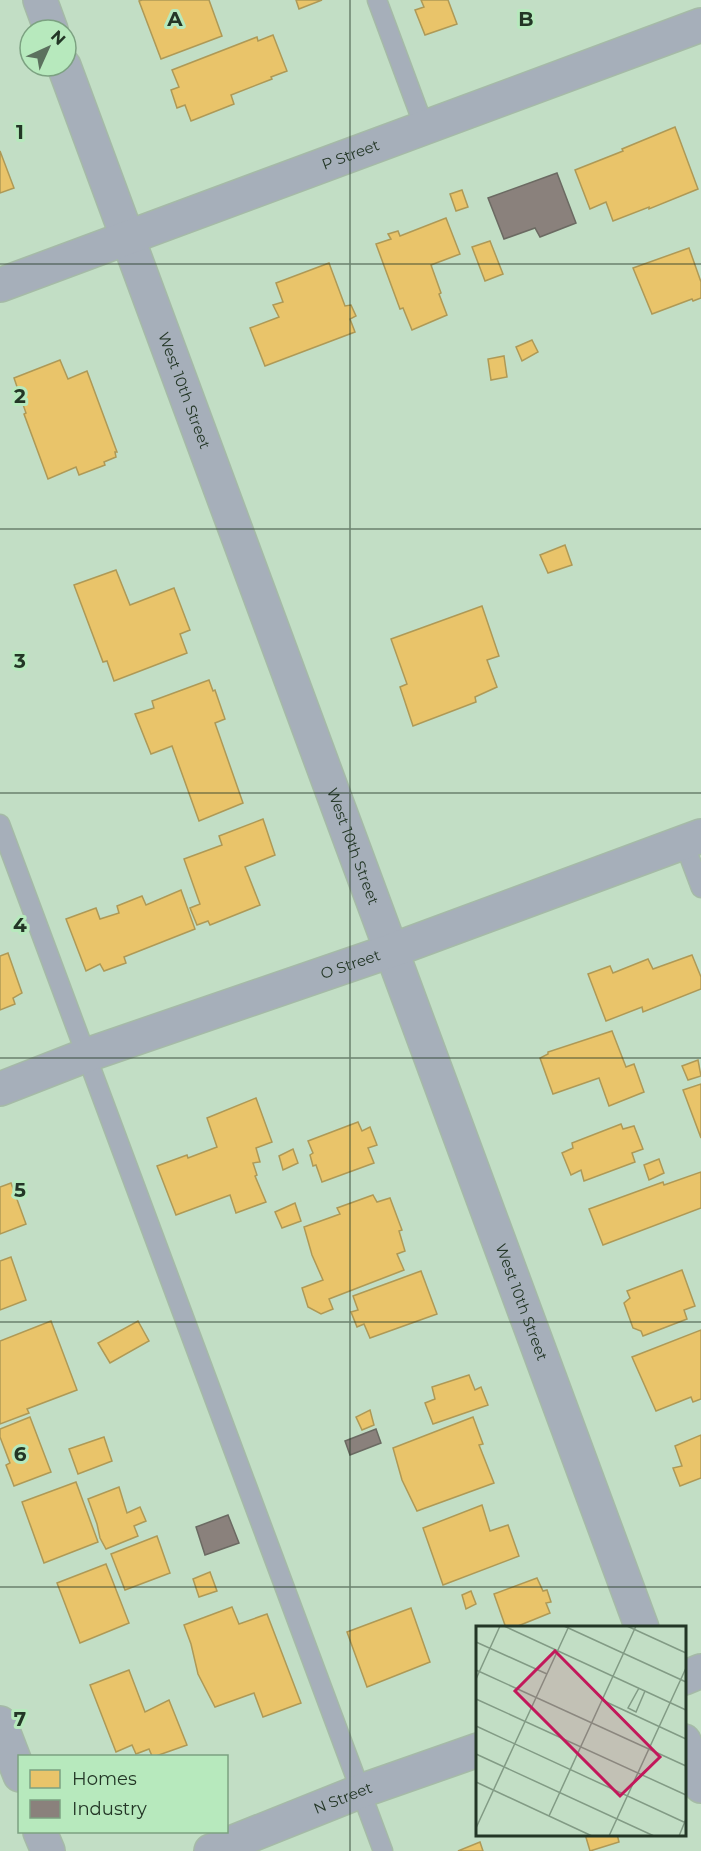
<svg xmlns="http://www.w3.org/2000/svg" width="701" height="1851" viewBox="0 0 701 1851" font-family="Montserrat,sans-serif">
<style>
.homes{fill:#e9c46a;stroke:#ae9956;stroke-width:1.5}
.industry{fill:#8a817c;stroke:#6b6a62;stroke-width:1.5}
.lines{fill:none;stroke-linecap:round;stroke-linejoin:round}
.lane-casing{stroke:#a5baa7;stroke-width:21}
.street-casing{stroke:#a5baa7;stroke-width:36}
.lane{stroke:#a6afba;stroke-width:18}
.street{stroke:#a6afba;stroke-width:33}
.grid{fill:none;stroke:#233626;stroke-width:1.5;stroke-opacity:0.55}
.labels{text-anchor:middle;stroke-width:6;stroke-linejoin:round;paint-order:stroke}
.street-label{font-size:15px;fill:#233626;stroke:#b7e9bd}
.inset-road{fill:none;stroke:#829b85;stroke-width:1.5}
.view{fill:#c2185b;fill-opacity:0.15;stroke:#c2185b;stroke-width:3}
.inset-edge{fill:none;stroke:#233626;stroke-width:3}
.grid-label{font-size:20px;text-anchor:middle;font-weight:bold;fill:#233626;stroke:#b7e9bd;stroke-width:6;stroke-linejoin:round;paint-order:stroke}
</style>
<rect width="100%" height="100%" fill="#c2dec5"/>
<g class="homes">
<polygon points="142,0 209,0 222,36 161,59 139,1"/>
<polygon points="296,0 322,0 299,9"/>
<polygon points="421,0 448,0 457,24 425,35 415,10 424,7"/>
<polygon points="273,35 287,71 271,77 272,79 231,95 234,104 191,121 185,105 177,108 171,90 179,87 172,70 257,37 258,41"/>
<polygon points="675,127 698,189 649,209 649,207 613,221 606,202 590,209 575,170 623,151 622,149"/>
<polygon points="0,151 14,188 0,193"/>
<polygon points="462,190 468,207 456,211 450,194"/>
<polygon points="446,218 460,254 431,265 441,293 439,294 447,315 412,330 403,308 400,309 376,244 391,239 388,234 398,231 400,236"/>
<polygon points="490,241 503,274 485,281 472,247"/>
<polygon points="689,248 701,282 701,298 693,301 692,299 652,314 633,268"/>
<polygon points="329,263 345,306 351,305 356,316 350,319 355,332 265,366 250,328 279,317 273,305 283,302 276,283"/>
<polygon points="532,340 538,352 522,361 516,347"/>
<polygon points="504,356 507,377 491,380 488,359"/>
<polygon points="60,360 68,379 87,371 117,452 115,452 116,457 104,462 105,465 79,475 76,467 48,479 24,414 26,413 14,378"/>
<polygon points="565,545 572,565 548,573 540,555"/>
<polygon points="116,570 130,605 174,588 190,630 180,634 187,653 114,681 107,661 103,662 74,585"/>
<polygon points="482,606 499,656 487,660 497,687 475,697 476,702 413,726 400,687 407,684 391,639"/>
<polygon points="209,680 213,691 215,690 225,719 215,723 243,803 199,821 172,746 151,754 135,714 154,708 152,701"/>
<polygon points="263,819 275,855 245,867 260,905 210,925 208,921 197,925 190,908 200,904 184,859 222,845 219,836"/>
<polygon points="181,890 195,929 124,957 126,963 104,971 100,964 86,971 66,919 96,908 100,919 119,913 117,906 142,896 146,905"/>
<polygon points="8,953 22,993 13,998 15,1004 0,1010 0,956"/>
<polygon points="692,955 701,977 701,989 643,1012 642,1007 606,1021 588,974 610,966 613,973 648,959 653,969"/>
<polygon points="612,1031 626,1067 634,1064 644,1092 609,1106 599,1078 553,1094 540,1058 548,1054 548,1052"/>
<polygon points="698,1060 701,1076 688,1080 682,1066"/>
<polygon points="701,1084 701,1138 683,1090"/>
<polygon points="256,1098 272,1142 256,1148 260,1162 253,1163 257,1175 255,1176 266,1202 236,1213 230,1195 176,1215 157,1166 187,1155 188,1158 217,1147 207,1118"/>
<polygon points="358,1122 362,1131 370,1127 377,1145 368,1148 374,1163 322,1182 316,1165 313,1166 310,1155 313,1153 308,1141"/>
<polygon points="621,1124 623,1129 634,1126 643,1149 632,1153 635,1162 584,1181 581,1170 571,1175 562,1153 573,1148 572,1143"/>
<polygon points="293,1149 298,1163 283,1170 279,1156"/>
<polygon points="659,1159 664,1173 649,1180 644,1165"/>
<polygon points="701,1172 701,1208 603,1245 589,1209 663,1182 664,1185"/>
<polygon points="11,1183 26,1224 0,1234 0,1187"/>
<polygon points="373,1195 377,1202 390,1198 402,1230 399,1231 405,1251 397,1254 404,1270 329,1299 333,1309 321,1314 308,1307 302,1288 323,1280 312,1255 304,1227 340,1214 337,1208"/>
<polygon points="295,1203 301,1221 282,1228 275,1212"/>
<polygon points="11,1257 26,1300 0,1310 0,1261"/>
<polygon points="682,1270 695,1306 684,1310 687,1319 643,1336 641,1331 633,1328 624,1303 630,1298 627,1291"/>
<polygon points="421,1271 437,1314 370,1338 364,1324 357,1327 351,1312 358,1310 353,1296"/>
<polygon points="51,1321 77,1390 27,1409 29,1413 0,1424 0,1341"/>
<polygon points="138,1321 149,1341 110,1363 98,1343"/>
<polygon points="701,1330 701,1399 693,1402 691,1397 656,1411 632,1357"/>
<polygon points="469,1375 475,1390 481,1387 488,1405 433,1424 425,1403 435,1399 432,1387"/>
<polygon points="370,1410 374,1425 362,1430 356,1417"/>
<polygon points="30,1417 51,1472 14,1486 6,1465 10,1463 0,1437 0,1429"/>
<polygon points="473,1417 483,1444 479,1445 494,1483 417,1511 402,1480 393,1448"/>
<polygon points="701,1435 701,1478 680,1486 673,1468 682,1466 675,1446"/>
<polygon points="104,1437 112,1461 78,1474 69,1449"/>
<polygon points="76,1482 98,1542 44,1563 22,1502"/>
<polygon points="119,1487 127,1513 140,1507 146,1521 134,1526 138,1536 106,1549 100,1538 97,1524 88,1499"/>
<polygon points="482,1505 490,1531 508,1525 519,1556 443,1585 423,1528"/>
<polygon points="157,1536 170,1573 125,1590 111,1554"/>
<polygon points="106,1564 129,1623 80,1643 57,1583"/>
<polygon points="210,1572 217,1591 199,1597 193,1579"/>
<polygon points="537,1578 543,1591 547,1590 551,1602 546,1603 550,1613 513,1628 506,1628 494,1594"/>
<polygon points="471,1591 476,1604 466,1609 462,1595"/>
<polygon points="232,1607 239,1624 267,1614 301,1703 263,1717 254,1693 215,1707 198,1674 191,1644 184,1625"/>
<polygon points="411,1608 430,1662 367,1687 347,1632"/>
<polygon points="129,1670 145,1712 169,1700 187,1745 156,1756 152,1756 149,1749 136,1754 132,1745 116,1752 90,1685"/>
<polygon points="585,1834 617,1834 619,1842 590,1851"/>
<polygon points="480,1842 483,1851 458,1851"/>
</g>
<g class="industry">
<polygon points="557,173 576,223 540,237 535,228 504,239 488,198"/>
<polygon points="376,1429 381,1443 350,1455 345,1441"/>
<polygon points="228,1515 239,1543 205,1555 196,1527"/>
</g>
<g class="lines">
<g class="lane-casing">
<g id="lane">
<polyline points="377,0 425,129"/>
<polyline points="0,824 383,1851"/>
<polyline points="684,843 701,888"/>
</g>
</g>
<g class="street-casing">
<g id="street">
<polyline points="40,0 51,30"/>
<path id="s1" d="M64,66L642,1628"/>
<path id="s2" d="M0,285L701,25"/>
<path id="s3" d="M0,1089L87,1055L393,950L701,836"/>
<polyline points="684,1678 701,1671"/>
<polyline points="0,1723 20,1775"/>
<polyline points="684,1741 701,1786"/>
<polyline points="40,1832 48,1851"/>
<path id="s4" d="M211,1851L361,1791L478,1750"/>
</g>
</g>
<use href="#lane" class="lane"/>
<use href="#street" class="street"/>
</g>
<path class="grid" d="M350,0V1851M0,264H701M0,529H701M0,793H701M0,1058H701M0,1322H701M0,1587H701"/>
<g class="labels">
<g class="street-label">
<text dy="5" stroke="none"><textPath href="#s2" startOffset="374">P Street</textPath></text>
<text dy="5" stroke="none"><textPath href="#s1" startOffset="346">West 10th Street</textPath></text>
<text dy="5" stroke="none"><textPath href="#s1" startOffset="832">West 10th Street</textPath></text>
<text dy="5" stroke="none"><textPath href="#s3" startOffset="372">O Street</textPath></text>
<text dy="5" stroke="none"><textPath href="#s1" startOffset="1318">West 10th Street</textPath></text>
<text dy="5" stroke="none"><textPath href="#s4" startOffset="142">N Street</textPath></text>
</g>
</g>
<g transform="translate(476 1626)">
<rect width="210" height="210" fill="#c2dec5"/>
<path class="inset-road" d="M28,0L210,84M88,0L210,56M151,0L210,27M0,16L71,48M0,44L210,140M0,53L24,0M163,62L152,82L160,86L169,65M0,73L210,169M126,74L210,113M0,100L210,197M0,128L178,210M0,156L116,210M73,190L160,0M0,202L93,0M133,210L210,42M203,210L210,193"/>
<path class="view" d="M79,25L184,131L144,170L39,65Z"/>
<rect width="210" height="210" class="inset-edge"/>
</g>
<g class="grid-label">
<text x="175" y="26">A</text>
<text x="526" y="26">B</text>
<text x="20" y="139">1</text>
<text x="20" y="403">2</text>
<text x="20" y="668">3</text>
<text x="20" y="932">4</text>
<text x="20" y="1197">5</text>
<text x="20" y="1461">6</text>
<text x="20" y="1726">7</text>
</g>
<rect x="18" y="1755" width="210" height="78" fill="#b7e9bd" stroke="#7ca181" stroke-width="1.5"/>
<rect x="30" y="1770" width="30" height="18" fill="#e9c46a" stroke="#7ca181" stroke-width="1.5"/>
<text x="72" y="1785" font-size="18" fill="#233626">Homes</text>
<rect x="30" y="1800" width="30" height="18" fill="#8a817c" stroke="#7ca181" stroke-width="1.5"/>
<text x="72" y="1815" font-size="18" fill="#233626">Industry</text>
<g transform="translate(48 48) rotate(45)"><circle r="28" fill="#b7e9bd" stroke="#7ca181" stroke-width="1.5"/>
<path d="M0-4.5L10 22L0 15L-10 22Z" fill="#5b715e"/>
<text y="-9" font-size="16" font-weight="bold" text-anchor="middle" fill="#233626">N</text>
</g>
</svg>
